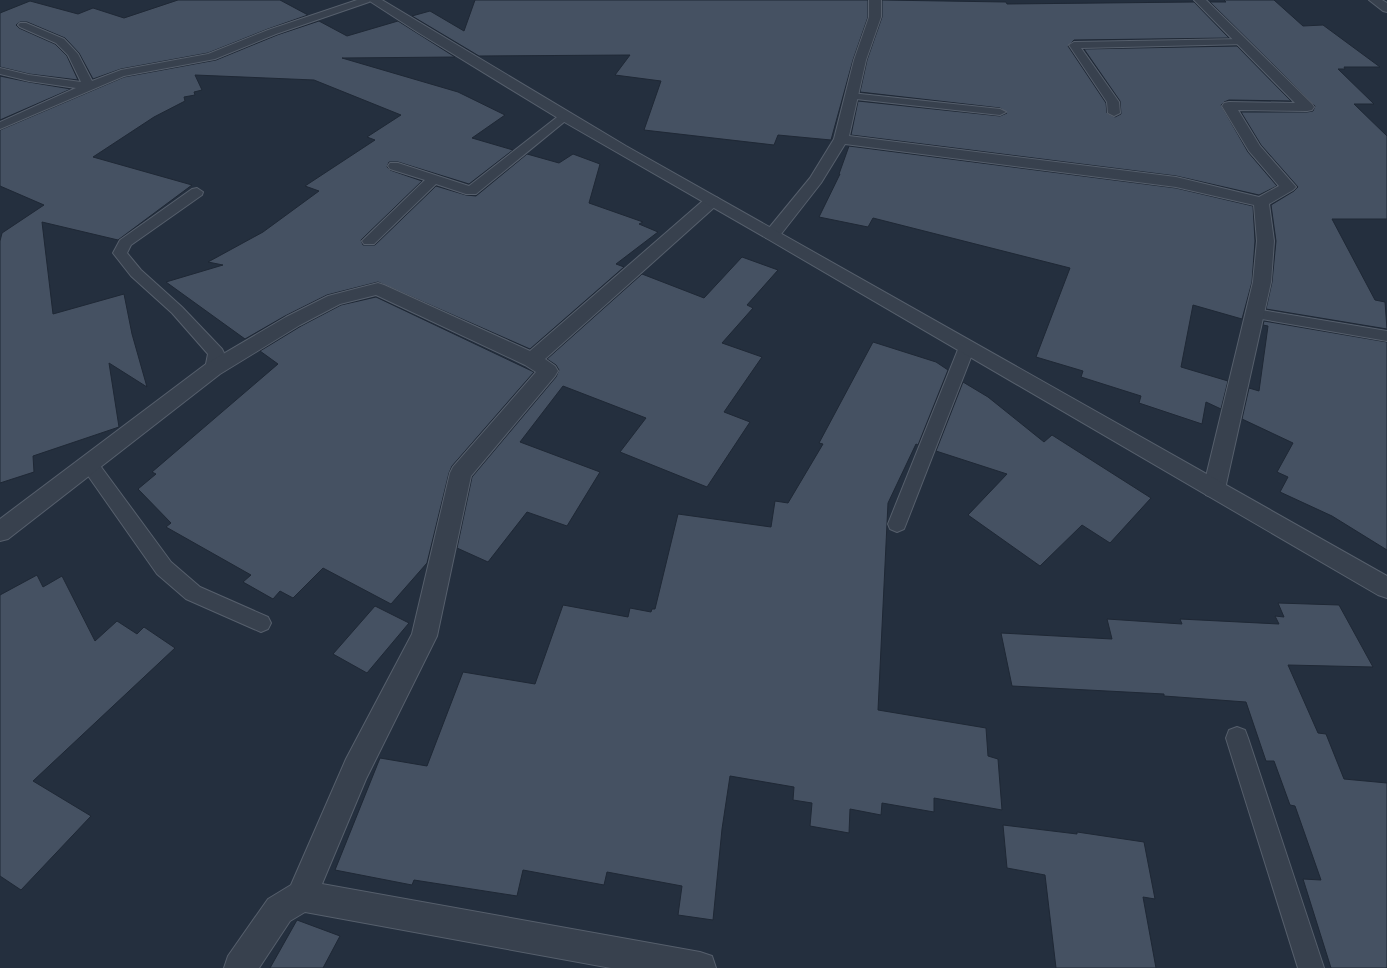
<svg xmlns="http://www.w3.org/2000/svg" width="1387" height="968" viewBox="0 0 1387 968" font-family="Karla,sans-serif">
<style>
.building{fill:#455162;stroke:#1f2835}
.lines{fill:none;stroke-linecap:round;stroke-linejoin:round}
.service-casing{stroke:#565f6c;stroke-width:2}
.minor-casing{stroke:#565f6c;stroke-width:2}
.tertiary-casing{stroke:#565f6c;stroke-width:2}
.service{fill:#38414e;fill-rule:evenodd}
.minor{fill:#38414e;fill-rule:evenodd}
.tertiary{fill:#38414e;fill-rule:evenodd}
</style>
<rect width="100%" height="100%" fill="#242f3e"/>
<g class="building">
<polygon points="178,0 280,0 308,15 268,29 208,53 121,69 93,79 79,53 65,38 27,22 20,22 16,25 19,28 55,44 67,56 78,80 29,74 0,67 0,13 30,1 78,14 93,8 124,18"/>
<polygon points="475,0 868,0 868,17 853,60 831,140 778,135 774,145 644,130 661,81 615,75 630,55 479,56 412,16 430,11 464,31"/>
<polygon points="882,0 1006,2 1007,4 1194,2 1229,38 1074,40 1068,46 1106,103 1107,113 1115,117 1121,114 1120,101 1084,49 1237,46 1291,101 1229,100 1224,102 1221,105 1248,152 1277,186 1259,195 1176,176 851,135 858,101 1000,116 1007,113 1000,108 860,92 867,60 882,17"/>
<polygon points="1224,0 1274,0 1303,26 1323,25 1380,67 1344,67 1345,69 1338,69 1374,104 1354,104 1387,136 1387,219 1332,219 1375,300 1385,302 1387,329 1266,309 1272,282 1276,241 1271,205 1294,191 1298,187 1261,145 1241,112 1307,112 1313,111 1315,106 1210,2 1226,2"/>
<polygon points="319,21 347,36 398,21 455,57 342,58 458,92 505,115 472,138 513,150 469,184 398,162 389,162 387,167 390,170 422,181 361,240 363,245 375,245 436,186 466,195 476,196 527,154 559,163 573,154 600,164 589,203 643,222 639,224 658,232 616,264 624,267 530,349 378,282 327,295 285,316 245,339 166,282 223,265 208,262 263,232 319,191 305,186 375,140 367,137 401,115 314,80 195,75 202,90 194,92 195,95 184,97 185,101 154,117 93,157 192,185 118,240 42,222 53,314 124,294 132,334 147,387 109,363 119,427 33,456 34,472 0,483 0,241 2,233 44,205 0,186 0,130 124,77 216,60 277,35"/>
<polygon points="0,76 29,82 71,89 0,120"/>
<polygon points="849,146 1176,188 1253,206 1255,241 1252,282 1242,319 1193,305 1181,367 1228,381 1221,409 1206,402 1202,424 1139,403 1141,396 1081,377 1083,371 1036,357 1070,268 873,218 868,227 819,217 840,174 839,174"/>
<polygon points="742,257 778,270 747,305 753,308 722,343 762,357 724,412 750,422 707,487 620,452 646,418 563,386 520,442 600,472 567,526 527,512 488,562 457,548 472,477 556,377 559,370 556,365 547,359 642,274 704,298"/>
<polygon points="376,297 534,372 452,466 449,473 427,563 391,604 323,568 293,598 280,591 273,599 243,582 251,575 166,527 171,523 138,489 156,474 152,472 278,364 260,351 301,326 341,305"/>
<polygon points="1264,321 1387,342 1387,550 1332,516 1280,492 1288,477 1277,472 1293,443 1242,419 1249,388 1259,391 1268,326 1263,325"/>
<polygon points="873,342 936,362 948,370 918,445 916,444 888,503 878,710 986,728 988,756 998,759 1002,810 934,798 934,812 882,803 881,815 850,809 849,833 810,826 812,803 793,800 794,787 730,776 722,829 713,920 678,915 682,886 607,872 604,885 523,870 517,896 414,880 412,885 335,870 380,758 427,766 463,672 535,684 563,605 628,617 630,608 651,612 652,609 655,609 678,514 771,527 775,501 788,503 823,444 819,443"/>
<polygon points="963,382 988,397 1044,442 1052,435 1151,498 1110,543 1082,525 1040,566 968,515 1007,474 936,451"/>
<polygon points="37,575 43,587 62,576 95,641 117,621 137,634 144,627 175,648 33,781 91,816 21,890 0,876 0,595"/>
<polygon points="1278,603 1339,605 1373,667 1288,665 1318,733 1326,734 1344,779 1387,783 1387,968 1331,968 1303,879 1321,880 1295,806 1290,805 1274,761 1266,761 1246,702 1164,696 1164,694 1012,686 1001,633 1112,639 1107,619 1182,624 1180,619 1279,624 1275,616 1284,617"/>
<polygon points="375,606 409,623 367,673 333,654"/>
<polygon points="1003,825 1077,834 1077,832 1144,842 1155,899 1143,897 1156,968 1056,968 1045,875 1007,868"/>
<polygon points="297,920 340,936 323,968 270,968"/>
</g>
<g class="lines">
<g class="service-casing">
<g id="service">
<polygon points="357,0 371,0 369,2 276,34 215,59 124,76 0,129 0,122 76,88 29,81 0,74 0,68 29,75 81,82 68,55 56,43 20,27 18,25 20,23 26,23 64,39 78,54 92,81 121,70 208,54 268,30"/>
<polygon points="1242,39 1246,40 1247,42 1246,44 1081,48 1119,102 1120,113 1114,116 1108,113 1107,102 1069,45 1074,42"/>
<polygon points="851,93 1000,109 1006,112 1000,115 847,98 845,96 847,94"/>
<polygon points="565,113 571,116 569,118 476,194 466,194 436,184 374,244 364,244 362,241 425,180 390,169 388,166 390,163 398,163 469,186 561,114"/>
<polygon points="197,188 203,192 202,195 131,245 127,253 141,270 182,307 222,349 224,353 219,373 213,374 207,373 205,369 208,354 172,313 131,276 113,253 120,240 192,189"/>
<polygon points="1255,309 1387,331 1387,341 1250,317 1248,314 1250,311"/>
<polygon points="967,342 972,343 975,347 906,524 904,529 897,532 890,529 888,524 959,347 962,343"/>
<polygon points="90,458 96,460 171,562 200,587 268,617 271,623 268,629 261,632 254,629 186,599 157,574 84,470 81,465 84,460"/>
<polygon points="1237,727 1245,730 1248,738 1324,968 1298,968 1226,738 1229,730"/>
</g>
</g>
<g class="minor-casing">
<g id="minor">
<polygon points="869,0 881,0 881,17 866,60 849,136 1176,177 1259,197 1279,186 1249,151 1222,106 1224,103 1229,102 1295,103 1194,0 1206,0 1312,104 1314,107 1312,110 1307,111 1238,110 1260,146 1296,187 1293,190 1269,204 1274,241 1271,282 1225,489 1222,495 1214,498 1206,495 1203,489 1253,282 1257,241 1254,205 1176,187 845,144 821,183 778,238 772,239 766,238 764,234 810,178 834,139 854,60 869,17"/>
<polygon points="1369,0 1382,0 1387,3 1387,12 1383,11"/>
<polygon points="712,196 718,198 720,201 718,204 545,359 555,366 558,371 555,376 471,476 437,636 366,779 322,884 700,952 712,956 716,968 611,968 305,912 290,921 259,968 224,968 228,956 268,899 291,885 346,759 412,634 450,473 453,467 536,372 525,365 376,295 340,304 300,325 220,374 8,539 0,541 0,519 206,364 286,317 328,296 378,283 384,285 530,351 706,198"/>
</g>
</g>
<g class="tertiary-casing">
<polygon id="tertiary" points="368,0 382,0 626,146 1387,576 1387,598 1378,595 766,238 566,123 419,33"/>
</g>
<use href="#service" class="service"/>
<use href="#minor" class="minor"/>
<use href="#tertiary" class="tertiary"/>
</g>
</svg>
